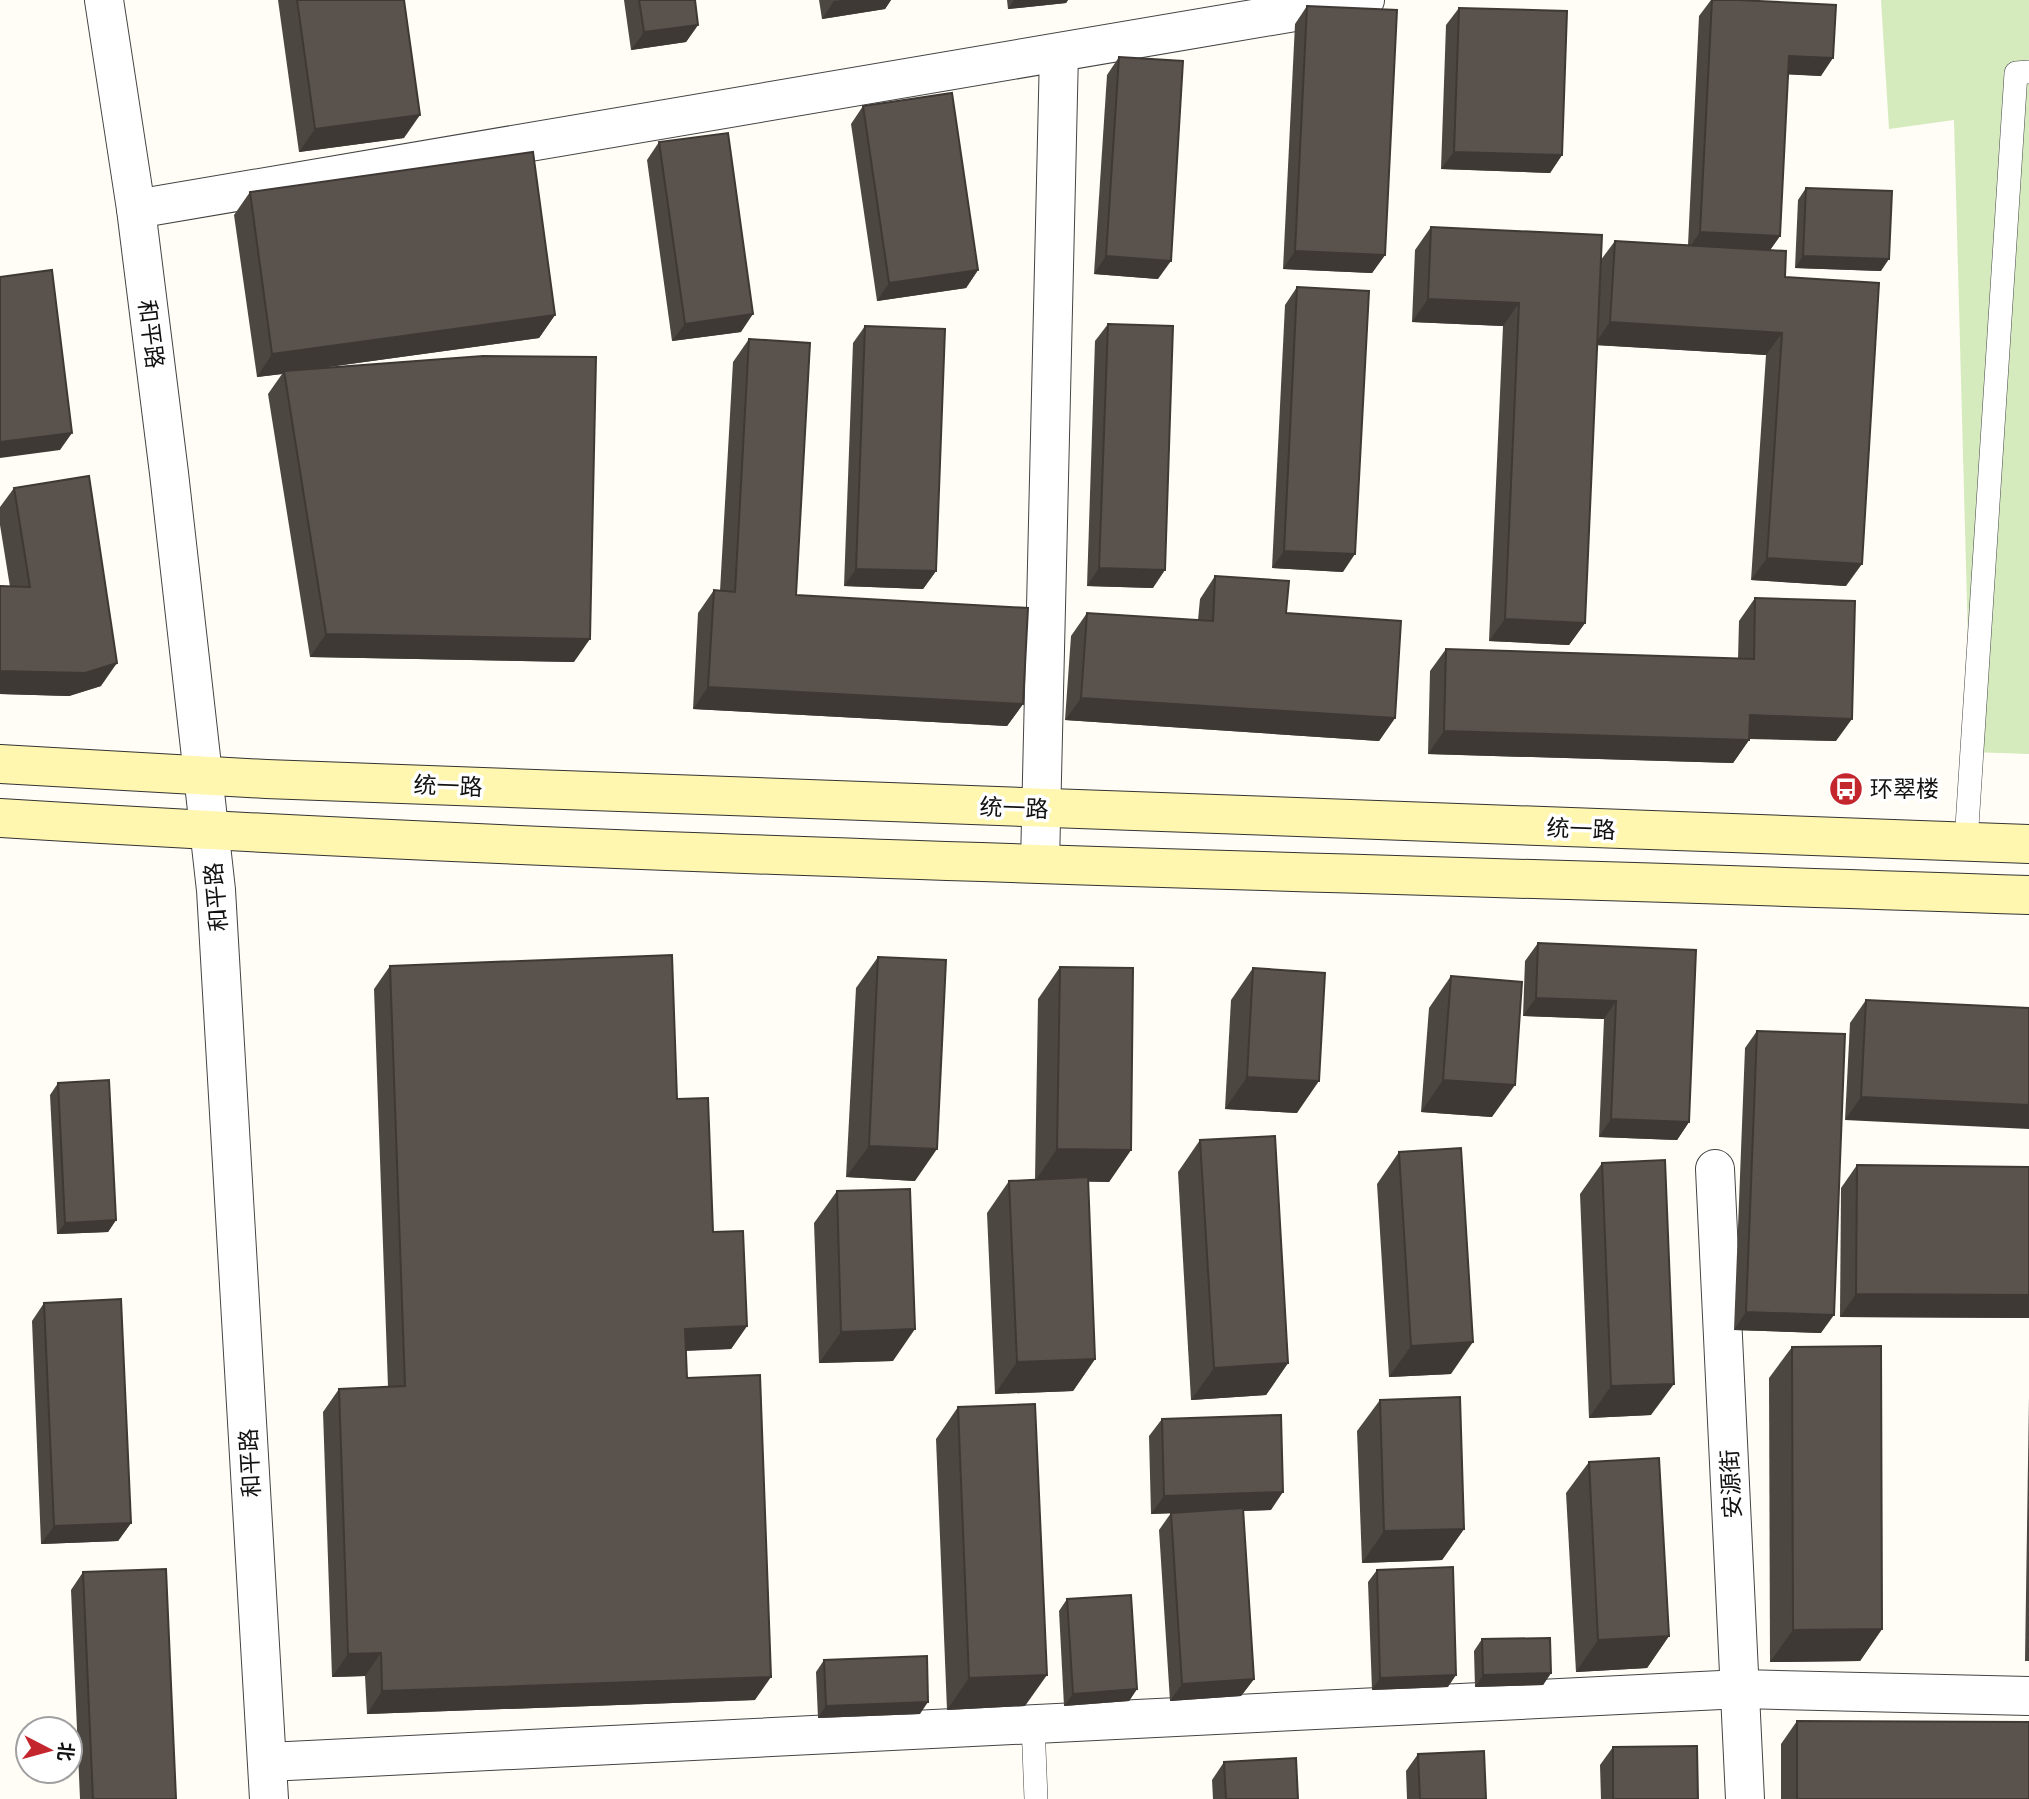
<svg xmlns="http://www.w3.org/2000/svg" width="2029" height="1799" viewBox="0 0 2029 1799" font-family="'Source Serif 4','Noto Sans SC',serif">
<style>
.green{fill:#d5ebbd}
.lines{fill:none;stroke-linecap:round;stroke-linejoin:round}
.service-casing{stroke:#444;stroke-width:24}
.minor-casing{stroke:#444;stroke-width:40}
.tertiary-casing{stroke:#444;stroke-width:40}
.secondary-casing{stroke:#333;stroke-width:40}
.service{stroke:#fff;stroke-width:23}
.minor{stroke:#fff;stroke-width:38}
.tertiary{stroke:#fff;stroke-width:38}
.secondary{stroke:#fff6b0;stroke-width:38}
.wall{fill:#4d4742}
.shaded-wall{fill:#3f3936}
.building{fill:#5a524d;stroke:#3f3936;stroke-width:2}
.labels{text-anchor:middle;stroke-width:7;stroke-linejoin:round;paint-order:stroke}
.street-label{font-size:23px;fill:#111;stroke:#fff}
.poi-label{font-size:23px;fill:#111;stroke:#fff;text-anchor:start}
</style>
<rect width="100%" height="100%" fill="#fffdf5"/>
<polygon class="green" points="1881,0 2029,0 2029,754 1971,752 1954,120 1889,129"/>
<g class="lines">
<g class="service-casing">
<g id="service">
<polyline points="1966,842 2016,73 2029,72"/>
<polyline points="1033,1723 1036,1799"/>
</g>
</g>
<g class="minor-casing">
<g id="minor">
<polyline points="136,209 1365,0"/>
<polyline points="1040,863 1059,53"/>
<polyline points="1715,1169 1745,1799"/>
<polyline points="268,1762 1741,1689 2029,1696"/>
</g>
</g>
<g class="tertiary-casing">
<polyline id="tertiary" points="104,0 136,209 169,473 216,890 269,1799"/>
</g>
<g class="secondary-casing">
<g id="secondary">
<polyline points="0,764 266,779 2029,844"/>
<path d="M0,818C675,860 1353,871 2029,895"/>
</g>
</g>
<use href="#service" class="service"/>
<use href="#minor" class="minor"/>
<use href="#tertiary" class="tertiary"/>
<use href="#secondary" class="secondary"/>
</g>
<g class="wall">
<polygon points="278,0 404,0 404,138 299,152"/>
<polygon points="624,0 695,0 698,25 686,42 631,50"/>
<polygon points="819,0 891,0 885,9 822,19"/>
<polygon points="1007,0 1068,0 1066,3 1008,9"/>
<polygon points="1711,0 1739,0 1821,76 1788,74 1780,236 1770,250 1785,277 1846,586 1751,580 1766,355 1597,345 1585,623 1569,645 1489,641 1503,326 1412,322 1415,250 1431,227 1600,261 1615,241 1688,245 1699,16"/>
<polygon points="1307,6 1385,255 1372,273 1283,269 1295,24"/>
<polygon points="1459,8 1562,155 1550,173 1441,169 1446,25"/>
<polygon points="1119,57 1158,279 1094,274 1107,75"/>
<polygon points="863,106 978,270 966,288 877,301 851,124"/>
<polygon points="659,142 741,332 672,341 647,160"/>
<polygon points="1806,188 1881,271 1795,268 1798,200"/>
<polygon points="250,192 555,315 539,338 321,368 574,662 310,657 268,394 282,374 257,377 234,215"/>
<polygon points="1297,287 1343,572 1272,568 1285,305"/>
<polygon points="1108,324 1153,588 1087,586 1095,341"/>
<polygon points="865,326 936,571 923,589 844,586 853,343"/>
<polygon points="749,339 796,595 1023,704 1007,726 693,709 698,613 714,590 720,591 733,362"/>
<polygon points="14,488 101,686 69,696 0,694 0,586 10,587 0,525 0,507"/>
<polygon points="1215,576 1286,613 1395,718 1379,741 1065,720 1071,636 1087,613 1198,620 1200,599"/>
<polygon points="1755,598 1836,741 1749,739 1749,740 1733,763 1428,754 1430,671 1446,649 1738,659 1739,621"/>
<polygon points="1538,943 1696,950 1689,1122 1677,1140 1599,1137 1604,1019 1523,1016 1525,961"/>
<polygon points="878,957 915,1181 846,1177 856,988"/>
<polygon points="390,966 677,1099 713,1232 747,1326 731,1349 686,1351 687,1378 755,1700 367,1714 365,1676 332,1677 323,1412 339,1389 388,1387 374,989"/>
<polygon points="1060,967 1131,1150 1109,1182 1088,1181 1095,1359 1073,1391 995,1394 987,1213 1009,1181 1035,1180 1038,999"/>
<polygon points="1253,968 1297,1113 1225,1109 1231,1000"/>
<polygon points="1451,976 1492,1117 1421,1112 1429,1008"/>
<polygon points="1866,1000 2029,1008 1845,1120 1850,1023"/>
<polygon points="1757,1031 1821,1333 1734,1330 1745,1048"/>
<polygon points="58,1083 116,1220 108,1232 57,1234 50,1095"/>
<polygon points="1200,1140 1288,1363 1266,1395 1191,1400 1178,1172"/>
<polygon points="1399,1152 1451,1374 1389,1377 1377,1184"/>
<polygon points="1602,1163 1651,1415 1589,1418 1580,1194"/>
<polygon points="1857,1165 2029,1167 2029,1318 1840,1317 1841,1188"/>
<polygon points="837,1191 893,1361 819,1363 814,1223"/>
<polygon points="44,1303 131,1523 118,1541 41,1544 32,1321"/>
<polygon points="1792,1347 1882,1629 1860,1661 1770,1662 1769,1378"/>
<polygon points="2029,1397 2029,1661 2025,1661"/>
<polygon points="1380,1400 1464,1529 1442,1560 1362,1563 1357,1431"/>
<polygon points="958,1407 1025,1706 947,1710 936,1439"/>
<polygon points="1162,1419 1271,1510 1243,1511 1254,1679 1241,1696 1170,1701 1159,1530 1171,1513 1151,1514 1149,1436"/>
<polygon points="1589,1462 1669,1636 1647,1668 1576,1672 1566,1493"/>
<polygon points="1377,1570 1448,1687 1372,1690 1368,1582"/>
<polygon points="83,1572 176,1799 80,1799 71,1590"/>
<polygon points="1067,1599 1137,1689 1129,1701 1064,1706 1059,1611"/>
<polygon points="1482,1639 1551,1673 1543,1685 1475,1687 1474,1651"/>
<polygon points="824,1660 920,1714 818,1718 816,1672"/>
<polygon points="1797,1721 2029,1799 1781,1799 1781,1744"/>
<polygon points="1613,1747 1698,1799 1601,1799 1600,1765"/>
<polygon points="1418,1754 1486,1799 1407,1799 1406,1771"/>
<polygon points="1224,1762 1298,1799 1213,1799 1212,1780"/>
</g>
<g class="shaded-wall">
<polygon points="843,0 891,0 885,9 822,19 834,1"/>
<polygon points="1014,0 1068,0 1066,3 1008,9"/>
<polygon points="698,25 686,42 631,50 644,32"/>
<polygon points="1789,56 1833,58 1821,76 1777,74"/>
<polygon points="420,115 404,138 299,152 315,129"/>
<polygon points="1454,152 1562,155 1550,173 1441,169"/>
<polygon points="1700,232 1780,236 1768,253 1688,250"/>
<polygon points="1295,251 1385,255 1372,273 1283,269"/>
<polygon points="1106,256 1171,261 1158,279 1094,274"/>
<polygon points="1803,256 1889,259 1881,271 1795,268"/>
<polygon points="978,270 966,288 877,301 889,283"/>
<polygon points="1428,299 1519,303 1503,326 1412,322"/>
<polygon points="753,314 741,332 672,341 685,324"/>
<polygon points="555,315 539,338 284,373 284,371 282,374 257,377 272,354"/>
<polygon points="1610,322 1782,333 1766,355 1594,345"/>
<polygon points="72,433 60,450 0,458 0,442"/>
<polygon points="1284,551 1355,554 1343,572 1272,568"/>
<polygon points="1767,558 1862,564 1846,586 1751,580"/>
<polygon points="1099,568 1165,570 1153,588 1087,586"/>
<polygon points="856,569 936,571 923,589 844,586"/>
<polygon points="1505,619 1585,623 1569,645 1489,641"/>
<polygon points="326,634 590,639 574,662 310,657"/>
<polygon points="117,663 101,686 69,696 0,694 0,671"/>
<polygon points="708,687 1023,704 1007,726 693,709"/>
<polygon points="1081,698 1395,718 1379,741 1065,720"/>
<polygon points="1750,715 1852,719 1836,741 1734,738"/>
<polygon points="1444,731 1749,740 1733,763 1428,754"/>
<polygon points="1536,998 1616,1001 1604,1019 1523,1016"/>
<polygon points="1247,1077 1319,1081 1297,1113 1225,1109"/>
<polygon points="1443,1080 1515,1085 1492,1117 1421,1112"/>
<polygon points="1861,1097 2029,1105 2029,1129 1845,1120"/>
<polygon points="1611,1119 1689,1122 1677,1140 1599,1137"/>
<polygon points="869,1146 937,1149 915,1181 846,1177"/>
<polygon points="1057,1149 1131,1150 1109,1182 1035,1181"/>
<polygon points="116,1220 108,1232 57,1234 65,1223"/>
<polygon points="1856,1294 2029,1295 2029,1318 1840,1317"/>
<polygon points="1746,1312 1834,1315 1821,1333 1734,1330"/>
<polygon points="747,1326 731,1349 669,1351 685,1329"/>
<polygon points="915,1329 893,1361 819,1363 841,1332"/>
<polygon points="1473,1342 1451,1374 1389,1377 1411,1346"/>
<polygon points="1095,1359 1073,1391 995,1394 1017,1362"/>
<polygon points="1288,1363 1266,1395 1191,1400 1214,1368"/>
<polygon points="1674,1384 1651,1415 1589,1418 1611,1386"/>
<polygon points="1283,1492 1271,1510 1151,1514 1164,1496"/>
<polygon points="131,1523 118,1541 41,1544 54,1526"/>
<polygon points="1464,1529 1442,1560 1362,1563 1384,1531"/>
<polygon points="1882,1629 1860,1661 1770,1662 1793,1630"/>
<polygon points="1669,1636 1647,1668 1576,1672 1598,1640"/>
<polygon points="381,1653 365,1676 332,1677 348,1654"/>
<polygon points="1551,1673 1543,1685 1475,1687 1483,1675"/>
<polygon points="1047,1675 1025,1706 947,1710 969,1678"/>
<polygon points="1456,1675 1448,1687 1372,1690 1380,1678"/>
<polygon points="771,1677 755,1700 367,1714 382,1691"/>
<polygon points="1254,1679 1241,1696 1170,1701 1182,1684"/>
<polygon points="1137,1689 1129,1701 1064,1706 1073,1694"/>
<polygon points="928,1702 920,1714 818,1718 826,1706"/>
</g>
<g class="building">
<polygon points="297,0 404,0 420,115 315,129"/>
<polygon points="639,0 695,0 698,25 644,32"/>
<polygon points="1712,0 1739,0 1836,5 1833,58 1789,56 1780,236 1700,232"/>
<polygon points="1307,6 1397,10 1385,255 1295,251"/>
<polygon points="1459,8 1567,11 1562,155 1454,152"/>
<polygon points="1119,57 1183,61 1171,261 1106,256"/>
<polygon points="952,93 978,270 889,283 863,106"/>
<polygon points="728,133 753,314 685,324 659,142"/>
<polygon points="533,152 555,315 272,354 250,192"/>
<polygon points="1806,188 1892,191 1889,259 1803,256"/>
<polygon points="1431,227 1602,235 1585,623 1505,619 1519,303 1428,299"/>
<polygon points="1615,241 1786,251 1785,277 1879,283 1862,564 1767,558 1782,333 1610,322"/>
<polygon points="52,270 72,433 0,442 0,277"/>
<polygon points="1297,287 1369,291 1355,554 1284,551"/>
<polygon points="1108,324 1173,326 1165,570 1099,568"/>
<polygon points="865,326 945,329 936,571 856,569"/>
<polygon points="749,339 810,343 796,595 1028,608 1023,704 708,687 714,590 735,592"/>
<polygon points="483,356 596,357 590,639 326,634 284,371"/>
<polygon points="89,476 117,663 85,673 0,671 0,586 30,587 14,488"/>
<polygon points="1215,576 1289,581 1286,613 1401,621 1395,718 1081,698 1087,613 1213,621"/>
<polygon points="1755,598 1855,601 1852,719 1750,715 1749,740 1444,731 1446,649 1754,659"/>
<polygon points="1538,943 1696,950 1689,1122 1611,1119 1616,1001 1536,998"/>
<polygon points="672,955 677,1099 708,1098 713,1232 743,1231 747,1326 685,1329 687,1378 760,1375 771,1677 382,1691 381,1653 348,1654 339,1389 405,1386 390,966"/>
<polygon points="878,957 946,960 937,1149 869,1146"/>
<polygon points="1060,967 1133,968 1131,1150 1057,1149"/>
<polygon points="1253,968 1325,973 1319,1081 1247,1077"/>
<polygon points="1451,976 1522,982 1515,1085 1443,1080"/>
<polygon points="1866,1000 2029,1008 2029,1105 1861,1097"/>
<polygon points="1757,1031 1845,1034 1834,1315 1746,1312"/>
<polygon points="109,1080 116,1220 65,1223 58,1083"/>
<polygon points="1275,1136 1288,1363 1214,1368 1200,1140"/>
<polygon points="1461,1148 1473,1342 1411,1346 1399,1152"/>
<polygon points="1665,1160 1674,1384 1611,1386 1602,1163"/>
<polygon points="1857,1165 2029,1167 2029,1295 1856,1294"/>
<polygon points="1088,1177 1095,1359 1017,1362 1009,1181"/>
<polygon points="910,1189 915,1329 841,1332 837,1191"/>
<polygon points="121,1299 131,1523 54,1526 44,1303"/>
<polygon points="1881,1346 1882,1629 1793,1630 1792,1347"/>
<polygon points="1460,1397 1464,1529 1384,1531 1380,1400"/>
<polygon points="1035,1404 1047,1675 969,1678 958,1407"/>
<polygon points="1281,1415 1283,1492 1164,1496 1162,1419"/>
<polygon points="1659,1458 1669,1636 1598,1640 1589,1462"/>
<polygon points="1243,1508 1254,1679 1182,1684 1171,1513"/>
<polygon points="1453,1567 1456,1675 1380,1678 1377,1570"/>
<polygon points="166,1569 176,1799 93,1799 83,1572"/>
<polygon points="1131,1595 1137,1689 1073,1694 1067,1599"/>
<polygon points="1550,1638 1551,1673 1483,1675 1482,1639"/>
<polygon points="927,1656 928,1702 826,1706 824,1660"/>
<polygon points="1797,1721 2029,1722 2029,1799 1797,1799"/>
<polygon points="1697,1746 1698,1799 1613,1799 1613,1747"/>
<polygon points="1484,1751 1486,1799 1420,1799 1418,1754"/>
<polygon points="1296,1758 1298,1799 1226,1799 1224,1762"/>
</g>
<defs>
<g id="bus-disc" transform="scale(1.75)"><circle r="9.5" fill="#c4262e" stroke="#fff"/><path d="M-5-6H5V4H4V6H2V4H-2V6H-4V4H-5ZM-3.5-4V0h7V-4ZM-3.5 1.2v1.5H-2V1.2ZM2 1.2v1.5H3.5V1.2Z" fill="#fff"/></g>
</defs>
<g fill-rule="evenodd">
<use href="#bus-disc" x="1846" y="789"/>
</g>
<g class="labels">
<g class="street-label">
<text transform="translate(151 334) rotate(83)" y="8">和平路</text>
<text transform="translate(448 786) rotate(2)" y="8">统一路</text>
<text transform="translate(1014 808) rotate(2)" y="8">统一路</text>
<text transform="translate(1581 829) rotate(2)" y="8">统一路</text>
<text transform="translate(216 897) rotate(-95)" y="8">和平路</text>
<text transform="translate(250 1463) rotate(-93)" y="8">和平路</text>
<text transform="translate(1731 1484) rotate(-93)" y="8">安源街</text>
</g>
<g class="poi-label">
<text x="1870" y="797">环翠楼</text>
</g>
</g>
<g transform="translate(49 1750) rotate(96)"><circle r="33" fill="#ffffff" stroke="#a0a0a0" stroke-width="2"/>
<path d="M0-5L12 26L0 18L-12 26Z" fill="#c4262e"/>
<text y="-10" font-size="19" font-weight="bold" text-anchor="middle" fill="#111111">北</text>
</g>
</svg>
